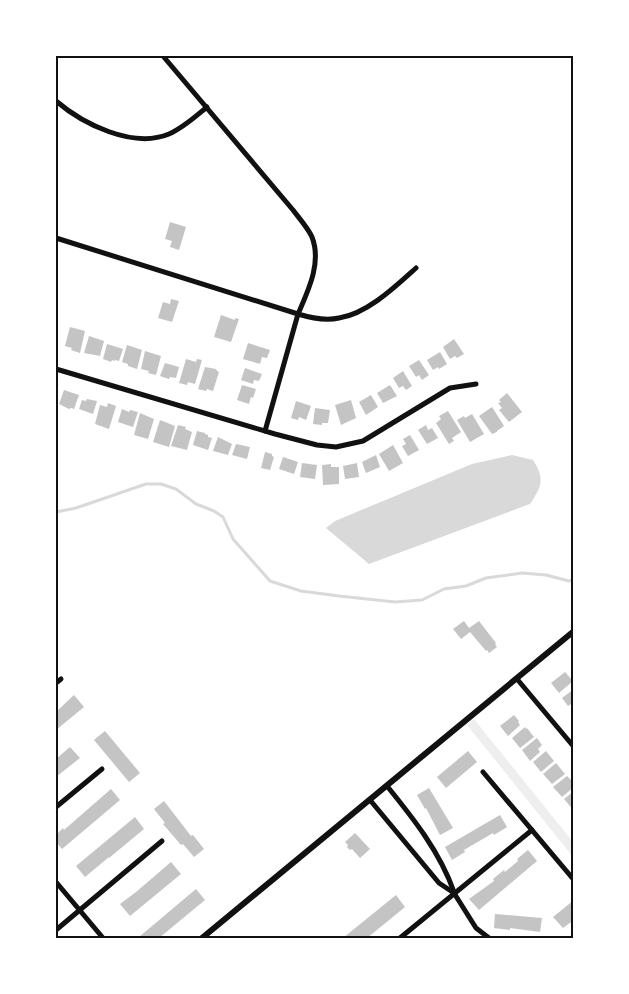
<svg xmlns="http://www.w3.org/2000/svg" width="629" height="994" viewBox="0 0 629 994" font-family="Signika,sans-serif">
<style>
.green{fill:#eee}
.water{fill:#d9d9d9}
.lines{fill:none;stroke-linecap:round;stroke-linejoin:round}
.stream{stroke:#d9d9d9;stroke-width:3}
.building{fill:#c4c4c4}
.minor{stroke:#111;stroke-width:5}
.tertiary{stroke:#111;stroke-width:6}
.neatline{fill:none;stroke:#111;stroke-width:2}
</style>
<rect width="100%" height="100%" fill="#fff"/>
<polygon class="green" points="474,719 573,842 573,857 467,725"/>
<path class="water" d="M512,455L533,460C545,479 542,486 530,504L369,564L326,528L335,521L472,464Z"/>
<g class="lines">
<polyline class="stream" points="56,512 76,508 146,484 161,484 176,489 196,504 214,511 223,517 233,539 270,581 301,591 339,596 395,602 422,600 444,589 466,586 486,578 522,573 546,575 569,581 574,580"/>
</g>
<g class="building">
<polygon points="170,222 186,227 179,250 170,247 172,241 165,239"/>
<polygon points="171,299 179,301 172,322 158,318 163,302 170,304"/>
<polygon points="221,315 235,320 235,318 239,319 231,342 214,337"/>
<polygon points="70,327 85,331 80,353 71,350 72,348 65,346"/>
<polygon points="89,336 104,341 100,356 84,353"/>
<polygon points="454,339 464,354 457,358 455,356 450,359 443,347"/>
<polygon points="248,343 270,350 267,358 262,357 260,364 243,359"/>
<polygon points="107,344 123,349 119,361 115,360 115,361 112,360 111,362 103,359"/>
<polygon points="127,345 142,350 137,369 128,366 128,364 122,362"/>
<polygon points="145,351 161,356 156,375 148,373 149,371 141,369"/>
<polygon points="440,352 447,364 439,369 438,367 433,370 427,360"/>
<polygon points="186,359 196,362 197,359 202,360 195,384 188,382 187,385 179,383"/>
<polygon points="419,360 429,375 422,380 419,375 416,377 409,366"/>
<polygon points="165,363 179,367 176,378 170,377 169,379 160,376"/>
<polygon points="205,367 216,369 217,371 219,372 213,391 207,389 206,391 198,389"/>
<polygon points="245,368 262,374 259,381 254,380 253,384 241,380"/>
<polygon points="403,371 412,386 406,390 403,386 399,388 393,378"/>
<polygon points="242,385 256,389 253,398 251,397 249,404 237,400"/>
<polygon points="390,385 397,396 383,403 377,393"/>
<polygon points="64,390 79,395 74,409 71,408 69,409 59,404"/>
<polygon points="507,393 522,412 509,422 499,410 502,408 498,403 501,402 499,400"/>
<polygon points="371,395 378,407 366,415 359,402"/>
<polygon points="87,399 97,401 93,414 79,409 82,400 86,401"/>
<polygon points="351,400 356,418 341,425 335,405"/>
<polygon points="296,401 311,406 306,420 299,417 298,420 291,418"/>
<polygon points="108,403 116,406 109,429 95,424 100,405 107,407"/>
<polygon points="492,407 504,426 497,431 497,432 492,434 479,416"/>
<polygon points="315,408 330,410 328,423 322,423 322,425 313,424"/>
<polygon points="122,409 129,412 130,410 138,412 133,427 118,422"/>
<polygon points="448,411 461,432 452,438 454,441 449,444 436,423 441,419 439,416"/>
<polygon points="140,413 154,419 148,439 134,435"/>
<polygon points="472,414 484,434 470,442 457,420 464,416 465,418"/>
<polygon points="160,420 175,426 169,447 153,442"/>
<polygon points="178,425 186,427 185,429 192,432 187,450 171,446"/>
<polygon points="426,425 428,430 432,428 438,438 427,444 418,430"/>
<polygon points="197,431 205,433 205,434 208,435 208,437 212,438 208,450 193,445"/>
<polygon points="410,435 419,450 408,456 402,446 406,444 403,439"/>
<polygon points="218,437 232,444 228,455 213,451"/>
<polygon points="236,444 250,447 247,459 232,455"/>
<polygon points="393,445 403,463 389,471 379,454"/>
<polygon points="265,452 272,454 272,456 274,457 270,470 261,468"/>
<polygon points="376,455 380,467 366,473 362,462"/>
<polygon points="283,457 298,462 294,474 279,469"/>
<polygon points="302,463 317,465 315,479 300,477"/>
<polygon points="357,463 359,477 345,479 343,466"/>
<polygon points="331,464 331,467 339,467 339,484 323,485 322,465"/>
<polygon points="464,621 469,628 479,621 496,643 495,644 497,647 489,653 487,650 486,651 470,632 461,639 453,629"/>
<polygon points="565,672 573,681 559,693 551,683"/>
<polygon points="574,689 574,702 568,706 562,698"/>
<polygon points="74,695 84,707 56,730 56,712"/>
<polygon points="514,715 519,721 518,722 520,725 508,736 500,726"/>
<polygon points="525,727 526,729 527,728 534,737 520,748 512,738"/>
<polygon points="105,731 140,773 129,782 94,740"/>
<polygon points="537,738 542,745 538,749 540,752 530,761 522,750"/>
<polygon points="70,747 80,758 56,777 56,759"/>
<polygon points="468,751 477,762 446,788 437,777"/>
<polygon points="546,751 554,761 541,772 533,762"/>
<polygon points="556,763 565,774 552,784 543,774"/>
<polygon points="567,776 574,783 574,787 562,797 553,787"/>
<polygon points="429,788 453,828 440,835 426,808 425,809 417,795"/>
<polygon points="111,789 120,800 62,849 56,842 56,835 63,828 64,830"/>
<polygon points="574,791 574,811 564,799"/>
<polygon points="164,801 191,836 193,835 204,849 194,857 183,844 181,845 163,824 165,823 154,809"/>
<polygon points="500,815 507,827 494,835 493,833 464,850 465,852 452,860 445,847"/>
<polygon points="135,817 144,829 109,858 109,857 85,877 76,866"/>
<polygon points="355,833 370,849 360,858 352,849 350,850 347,847 348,845 345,842"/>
<polygon points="528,850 537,861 479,910 469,899 494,881 493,879 504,870 505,872 518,861 517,859"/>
<polygon points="171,862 181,874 130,916 120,904 136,892"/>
<polygon points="196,889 205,900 159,938 140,938 139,937"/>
<polygon points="396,895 405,907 383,925 367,938 343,938"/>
<polygon points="574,900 574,920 563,928 553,917"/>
<polygon points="495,914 542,918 540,932 510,928 510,930 494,928"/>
</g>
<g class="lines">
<g class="minor">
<path d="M163,56L293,210C299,218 308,228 312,237C322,263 308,291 298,314C311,318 325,321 339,318C367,314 396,286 416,268"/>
<path d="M56,101C83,124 133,149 169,134C183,128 195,117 207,107"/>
<polyline points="56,238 298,314 265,431"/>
<polyline points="56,369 275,434 317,445 336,447 363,441 450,388 476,384"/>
<polyline points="517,679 574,747"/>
<polyline points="56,683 61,679"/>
<polyline points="483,772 574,880"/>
<path d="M387,786C413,818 440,852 454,892"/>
<polyline points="370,800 439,883 454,893 476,928 489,938"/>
<polyline points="56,807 102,769"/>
<polyline points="56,882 103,938"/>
<polyline points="56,930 162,841"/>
<polyline points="400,938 532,830"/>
<polyline points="572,938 574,937"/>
</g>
<polyline class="tertiary" points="202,938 574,631"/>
</g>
<rect width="629" height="994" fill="none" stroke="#ffffff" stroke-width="114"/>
<rect x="57" y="57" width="515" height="880" class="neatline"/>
</svg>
